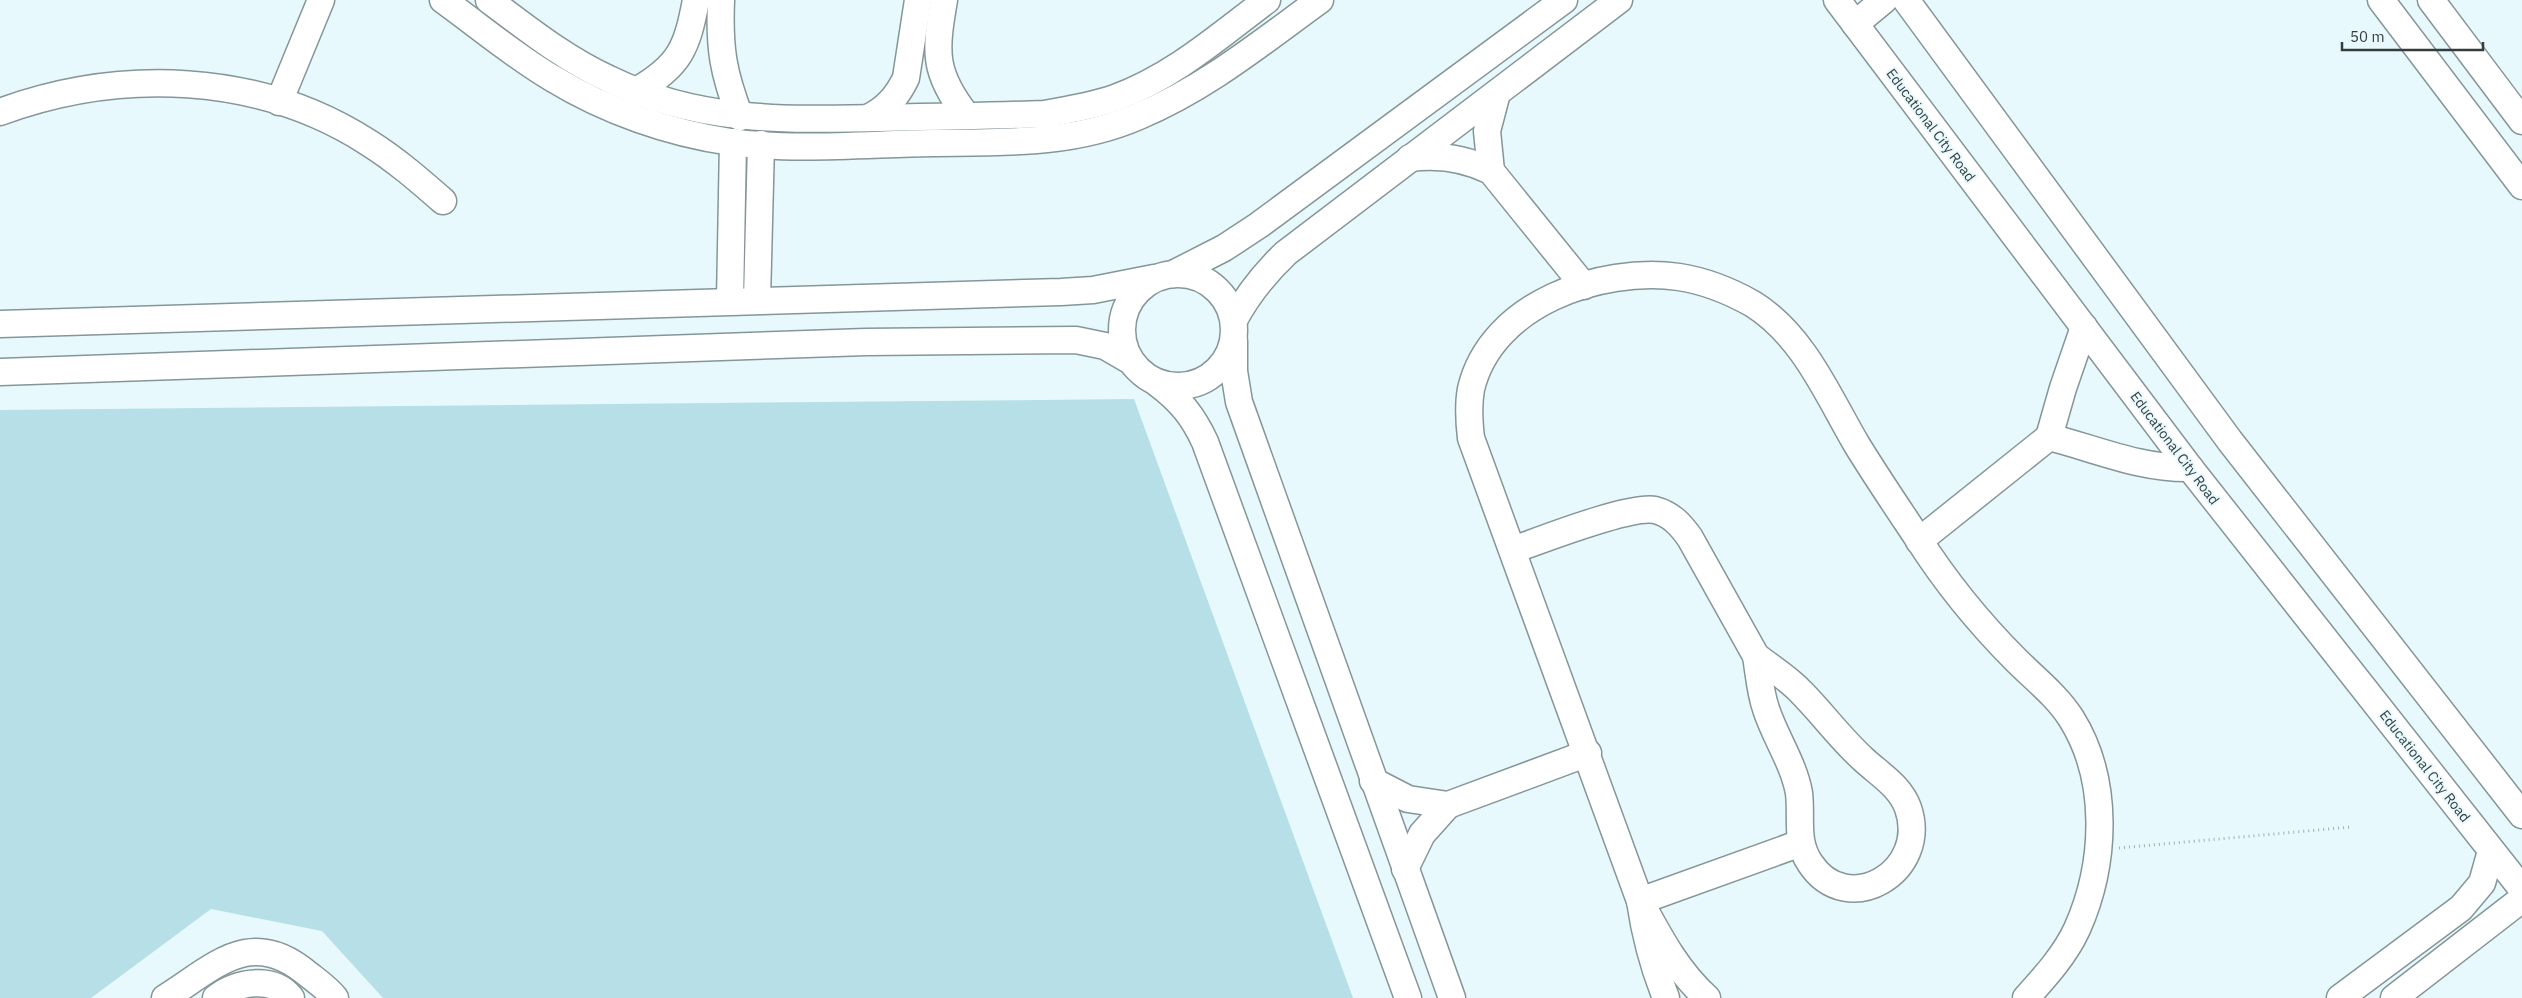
<svg xmlns="http://www.w3.org/2000/svg" width="2522" height="998" viewBox="0 0 2522 998" font-family="'IBM Plex Sans',sans-serif">
<style>
.green{fill:#b6dfe7}
.lines{fill:none;stroke-linecap:round;stroke-linejoin:round}
.minor-casing{stroke:#859699;stroke-width:29}
.path{stroke:#a2afb2;stroke-width:3;stroke-dasharray:1 4;stroke-linecap:butt}
.minor{stroke:#fff;stroke-width:26}
.labels{text-anchor:middle;stroke-width:4;stroke-linejoin:round;paint-order:stroke}
.street-label{font-size:14px;fill:#353c3d;stroke:#e7f9fc}
</style>
<rect width="100%" height="100%" fill="#e7f9fc"/>
<polygon class="green" points="1134,399 1353,998 383,998 322,931 211,909 91,998 0,998 0,410"/>
<g class="lines">
<g class="minor-casing">
<g id="minor">
<path d="M443,0C479,26 513,55 552,78C606,111 669,133 731,142C793,151 869,144 932,143C1003,142 1073,145 1139,116C1206,88 1262,42 1320,0"/>
<path d="M489,0C528,29 565,59 609,79C697,122 783,120 878,118C934,117 989,116 1044,114C1068,110 1092,106 1115,98C1173,77 1219,36 1267,0"/>
<path d="M721,0C719,49 723,72 740,117"/>
<path d="M944,0C935,52 933,73 967,116"/>
<polyline points="1837,0 2190,468 2522,889"/>
<polyline points="1906,0 2230,441 2522,815"/>
<polyline points="2381,0 2522,186"/>
<polyline points="2431,0 2522,121"/>
<polyline points="1855,24 1884,0"/>
<path d="M636,91C680,66 687,48 696,0"/>
<polyline points="279,102 321,0"/>
<path d="M0,112C120,68 259,72 369,143C396,160 419,180 443,201"/>
<path d="M868,118C886,109 897,97 906,78L918,0"/>
<path d="M1410,158C1440,154 1465,158 1491,171L1584,286"/>
<polyline points="1491,171 1487,131 1497,93"/>
<polyline points="1175,273 1224,248 1259,225 1564,0"/>
<circle cx="1178" cy="330" r="56"/>
<polyline points="757,300 761,144"/>
<polyline points="730,301 733,142"/>
<path d="M1234,320C1248,294 1265,273 1286,253L1619,0"/>
<polyline points="0,324 1061,292 1093,290 1154,278"/>
<path d="M2084,327L2063,388L2049,437C2096,449 2141,469 2190,468"/>
<polyline points="1234,341 1234,371 1239,402 1452,998"/>
<polyline points="0,372 866,342 1076,340 1105,346 1129,360"/>
<path d="M1157,383C1180,400 1193,416 1205,442L1408,998"/>
<polyline points="1919,541 2049,437"/>
<path d="M1513,550C1541,540 1630,505 1655,510C1671,514 1681,525 1690,538L1756,656"/>
<path d="M1756,656C1771,668 1788,678 1801,692C1822,713 1840,738 1863,759C1879,774 1900,786 1908,808C1930,872 1847,920 1810,863C1795,841 1802,818 1799,793C1794,764 1775,737 1766,709C1760,692 1759,674 1756,656Z"/>
<polyline points="1373,781 1408,799 1448,805 1588,753"/>
<polyline points="1405,869 1422,834 1448,805"/>
<path d="M165,998C217,965 252,926 309,975C318,982 328,989 335,998"/>
<path d="M216,998C236,982 273,975 291,998"/>
<path d="M1666,998C1653,966 1645,935 1640,901L1801,843"/>
<path d="M1707,998C1677,971 1659,936 1640,901L1471,438C1469,421 1468,405 1471,389C1491,304 1600,266 1679,277C1705,281 1730,291 1753,304C1804,336 1828,396 1857,445C1876,476 1897,507 1917,537C1945,581 1980,624 2016,660C2035,679 2056,695 2071,718C2110,780 2106,864 2077,929C2065,955 2045,977 2026,998"/>
<polyline points="2340,998 2461,908 2482,883 2491,851"/>
<polyline points="2394,998 2522,899"/>
</g>
</g>
<polyline class="path" points="2119,848 2351,827"/>
<use href="#minor" class="minor"/>
</g>
<g class="labels">
<g class="street-label">
<text transform="translate(1931 125) rotate(53)" y="5">Educational City Road</text>
<text transform="translate(2175 448) rotate(53)" y="5">Educational City Road</text>
<text transform="translate(2425 766) rotate(52)" y="5">Educational City Road</text>
</g>
</g>
<path d="M2342 42v8h141v-8" fill="none" stroke="#353c3d" stroke-width="2.5"/>
<text x="2350" y="42" font-size="15" fill="#353c3d" stroke="#e7f9fc" stroke-width="4" paint-order="stroke">50 m</text>
</svg>
